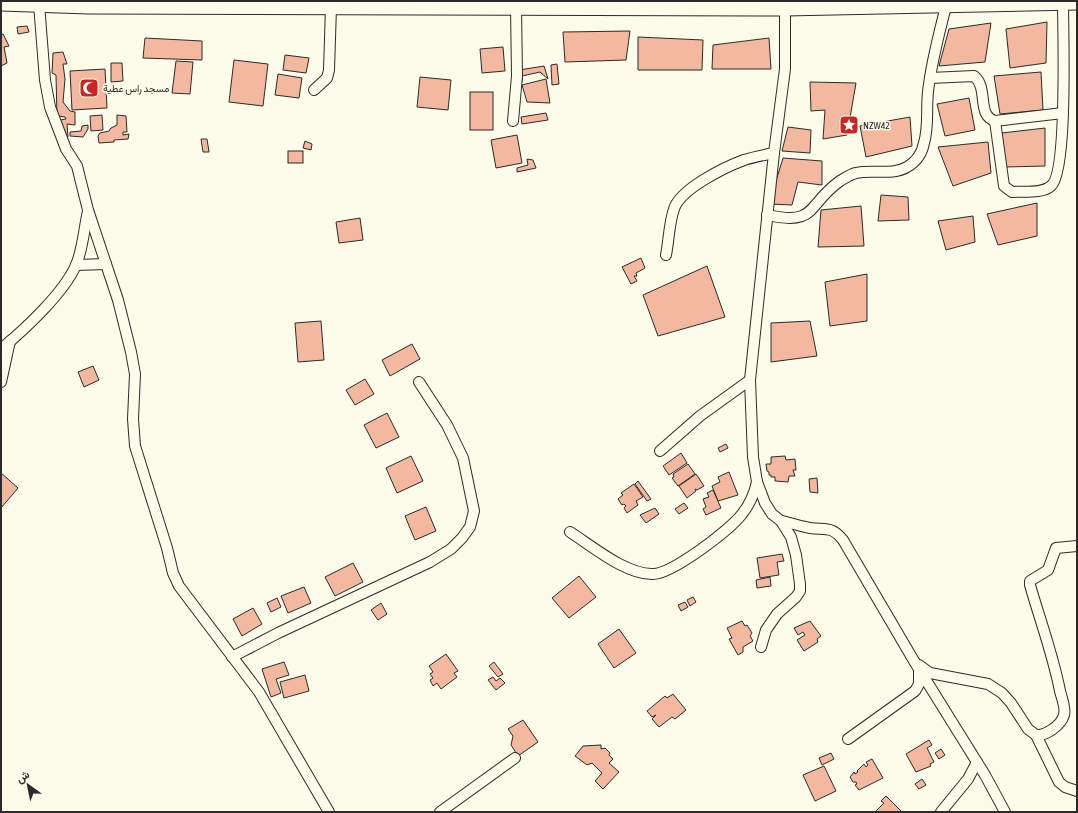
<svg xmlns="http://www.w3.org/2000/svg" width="1078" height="813" viewBox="0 0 1078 813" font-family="'Asap Condensed',Vazirmatn,sans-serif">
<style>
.building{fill:#f2b8a0;stroke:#2b2b2b}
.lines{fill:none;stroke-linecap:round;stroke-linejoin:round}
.street-casing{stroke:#2b2b2b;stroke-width:12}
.primary-casing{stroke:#2b2b2b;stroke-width:17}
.street{stroke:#fdfbea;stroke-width:10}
.primary{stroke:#fdfbea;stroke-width:15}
.labels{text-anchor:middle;stroke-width:3;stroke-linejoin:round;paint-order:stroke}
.poi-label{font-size:10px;fill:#2b2b2b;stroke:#fdfbea;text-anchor:start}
</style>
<rect width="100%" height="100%" fill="#fdfbea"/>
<g class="building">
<polygon points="1047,22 1046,63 1010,68 1006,29"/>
<polygon points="991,23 985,62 939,66 949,29"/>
<polygon points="27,26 29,32 18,34 17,27"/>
<polygon points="630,31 626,60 565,62 563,32"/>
<polygon points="3,34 9,46 4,47 7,63 1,66 1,35"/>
<polygon points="638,37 703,40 702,70 638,70"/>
<polygon points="145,38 202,41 202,60 143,58"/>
<polygon points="769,38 771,69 712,69 713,45"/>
<polygon points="503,47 505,71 482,73 480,49"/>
<polygon points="63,52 67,64 63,64 65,79 63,102 70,111 75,112 75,125 67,124 68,137 63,137 60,120 66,119 65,117 57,116 56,75 52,73 53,53"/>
<polygon points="285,55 309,58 306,73 283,70"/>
<polygon points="234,60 268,64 263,106 229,102"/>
<polygon points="176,61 193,62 190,94 172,93"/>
<polygon points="111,63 122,63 123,81 111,82"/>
<polygon points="557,64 559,84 552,85 551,65"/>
<polygon points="544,66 548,79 540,72 522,76 522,82 518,83 519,70"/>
<polygon points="105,69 107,108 72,110 70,71"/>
<polygon points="1041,72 1043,110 1000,114 994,76"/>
<polygon points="278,74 302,78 299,98 275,95"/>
<polygon points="420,77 451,80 448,110 417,107"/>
<polygon points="546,79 550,103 527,102 522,85"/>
<polygon points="810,82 856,83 847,135 823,139 825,110 811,111"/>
<rect x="470" y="92" width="23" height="38"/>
<polygon points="969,98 975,130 945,136 937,104"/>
<polygon points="546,113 548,120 522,124 521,117"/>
<polygon points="102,115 103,130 91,131 90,116"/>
<polygon points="117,115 126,116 127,132 123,132 123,135 129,134 128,139 114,140 114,142 99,143 98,136 100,133 109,131 111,128 117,125"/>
<polygon points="910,117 912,146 866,157 860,126"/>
<polygon points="88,125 88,129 83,137 70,136 70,132 81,131 82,126"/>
<polygon points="788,127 811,130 810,153 782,151"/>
<polygon points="1045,128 1045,166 1005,167 1002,133"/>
<polygon points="517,135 522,163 496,168 491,140"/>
<polygon points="201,139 207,139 209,152 203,152"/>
<polygon points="305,141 312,144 311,150 303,148"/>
<polygon points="988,142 991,173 953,186 938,147"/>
<rect x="288" y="151" width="15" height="12"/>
<polygon points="783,158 822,161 822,185 798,182 792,205 769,204"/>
<polygon points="527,159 533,160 536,168 517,172 517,168 528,165"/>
<polygon points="881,195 908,197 909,220 878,221"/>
<polygon points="1037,203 1037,236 998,245 987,214"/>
<polygon points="861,206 864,246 818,247 821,210"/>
<polygon points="973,216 975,242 946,250 938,221"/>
<polygon points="360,218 363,240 339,243 336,222"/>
<polygon points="641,258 645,268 636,273 637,276 634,276 637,281 631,284 622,267"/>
<polygon points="707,266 725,317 658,336 643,295"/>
<polygon points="867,274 867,321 830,326 825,282"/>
<polygon points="321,321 324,360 298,362 295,323"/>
<polygon points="810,321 817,356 771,362 771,323"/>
<polygon points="412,344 420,359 390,376 382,360"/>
<polygon points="93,366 99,380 84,387 78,372"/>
<polygon points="365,379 374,394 355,405 346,390"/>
<polygon points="387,413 399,437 376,448 364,425"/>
<polygon points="726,444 728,448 720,452 718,448"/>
<polygon points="681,453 687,463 669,475 663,466"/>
<polygon points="411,456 423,481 397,493 386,468"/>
<polygon points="785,456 786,460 795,459 796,470 793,470 795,476 789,476 788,482 775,481 775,477 771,477 771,475 769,475 769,472 767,471 766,464 771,464 771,457"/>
<polygon points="688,464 695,474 678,486 672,478 674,477 673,474"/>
<polygon points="729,472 738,495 718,501 712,486 720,482 718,477"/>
<polygon points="1,473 18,488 1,508"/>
<polygon points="696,474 704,486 697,490 695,489 696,491 687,498 679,486"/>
<polygon points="817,478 818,493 810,492 809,479"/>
<polygon points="638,481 651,499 647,501 635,484"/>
<polygon points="634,484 643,497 636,501 638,505 627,513 624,508 626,506 624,504 622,505 618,499 623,495 621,493"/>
<polygon points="713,490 721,508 706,515 703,509 706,507 703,499 709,497 707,493"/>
<polygon points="684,503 688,508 679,514 675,509"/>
<polygon points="426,507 436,531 415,540 405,516"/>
<polygon points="655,508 659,514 646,523 640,515"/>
<polygon points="782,554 784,561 777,562 779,575 760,578 757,558"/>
<polygon points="353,563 363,582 335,596 325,577"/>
<polygon points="579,576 596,597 569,618 552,598"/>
<polygon points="770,577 771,586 757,588 756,580"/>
<polygon points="304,587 311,603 288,613 281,596"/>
<polygon points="693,597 696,602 690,606 687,600"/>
<polygon points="277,598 281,607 271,612 267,603"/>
<polygon points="685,602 688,607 681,611 678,605"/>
<polygon points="381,603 387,614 378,620 371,610"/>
<polygon points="253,608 262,624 242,636 233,619"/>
<polygon points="742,621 745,626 747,625 752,633 750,636 753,641 743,647 743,652 738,655 729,639 732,638 727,628"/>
<polygon points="810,621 821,636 817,639 818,642 804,651 797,640 805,635 803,632 798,635 794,628"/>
<polygon points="619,629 636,653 614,668 598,644"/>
<polygon points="446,654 458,671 454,673 457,677 441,689 437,683 433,686 430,680 433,678 430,674 433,672 429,666"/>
<polygon points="284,662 289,675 276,679 281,693 271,697 262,669"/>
<polygon points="494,662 503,674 498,677 489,666"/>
<polygon points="305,675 309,691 284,698 280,682"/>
<polygon points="493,677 496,681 500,678 505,683 496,690 488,680"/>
<polygon points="673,694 686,710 675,719 672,717 659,727 652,719 656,715 652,717 647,711 665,696 667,698"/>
<polygon points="523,720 538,742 518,756 511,745 513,736 508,729"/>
<polygon points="929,740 932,745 927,748 934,762 930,764 931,766 916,772 906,754"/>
<polygon points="601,745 601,749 605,748 610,753 609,755 613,759 609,763 619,772 603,789 595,781 602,773 592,763 587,765 575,756 583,746"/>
<polygon points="941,749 945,755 939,759 935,753"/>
<polygon points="831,753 834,759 822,765 819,758"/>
<polygon points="872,759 883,778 859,790 855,785 857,784 856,782 853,782 850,777 854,772 855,774 858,772 857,771 864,764 866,767 868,765 866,762"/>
<polygon points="824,766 836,791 815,801 803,775"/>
<polygon points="922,779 926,785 919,789 915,784"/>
<polygon points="886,796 902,812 875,812 884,803 881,801"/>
</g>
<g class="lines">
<g class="street-casing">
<g id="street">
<polyline points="39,4 45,80 50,107 66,149 77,166 88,210 118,300 131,352 135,374 133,419 135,446 167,548 173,573 179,586 259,692 329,812"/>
<path d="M930,78L974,76C989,88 976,115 995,121L1063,113"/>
<polyline points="314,90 327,78 329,70 331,7"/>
<polyline points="513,121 517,76 516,7"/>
<path d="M995,121L1004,186L1012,192C1023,191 1042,194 1051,186C1068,172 1063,31 1063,2"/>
<path d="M767,215C818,226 806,205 840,181C845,178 851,174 856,173C873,169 892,176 907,167C916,162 922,153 924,143C929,126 926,109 928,92C931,63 939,34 946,6L945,1"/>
<path d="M666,255C669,240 669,223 674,209C680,189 725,167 744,160C753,157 764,155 774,153"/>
<polyline points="76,265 106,264"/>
<path d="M1,349C24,330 64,293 76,265C83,249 84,228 88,211"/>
<polyline points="1,382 10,341"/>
<polyline points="660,451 700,416 750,380"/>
<path d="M781,521C791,523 800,526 810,528C826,530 832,526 843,540L914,661L985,775L1005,812"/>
<path d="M570,532C592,546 625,574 652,574C671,575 730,530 742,514C750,504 754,495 757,482"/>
<polyline points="761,647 766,630 777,614 796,597 800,591 800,584 796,555 791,537 781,521 772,514 765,503 757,482 753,457 750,380 774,153 785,69 785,8"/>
<polyline points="232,657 278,633 430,562 451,549 462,538 470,527 474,511 463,458 447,425 419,382"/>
<polyline points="919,665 930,673 988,684 1002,693 1011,703 1028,729 1036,735 1059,782 1065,787 1077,791"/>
<path d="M1036,735C1045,736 1061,726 1064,715C1066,708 1062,699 1060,691C1053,655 1040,620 1030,585V581L1048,570L1056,548L1077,546"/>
<polyline points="848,739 915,691 919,684 919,669"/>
<polyline points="440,812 515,758"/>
<polyline points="941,812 968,779 977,762"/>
</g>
</g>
<g class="primary-casing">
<polyline id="primary" points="1,3 88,6 785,8 1077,2"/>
</g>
<use href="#street" class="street"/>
<use href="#primary" class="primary"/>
</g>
<defs>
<g id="mosque-square" transform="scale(1)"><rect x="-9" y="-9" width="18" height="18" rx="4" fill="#c62828" stroke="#fdfbea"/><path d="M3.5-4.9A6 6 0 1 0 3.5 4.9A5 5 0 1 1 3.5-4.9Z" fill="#fff"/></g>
<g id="sight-square" transform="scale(1)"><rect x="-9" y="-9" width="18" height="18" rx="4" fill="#c62828" stroke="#fdfbea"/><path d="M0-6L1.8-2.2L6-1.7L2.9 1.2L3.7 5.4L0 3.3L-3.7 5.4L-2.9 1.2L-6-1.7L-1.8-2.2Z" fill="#fff"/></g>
</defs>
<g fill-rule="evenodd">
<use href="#mosque-square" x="89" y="88"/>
<use href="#sight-square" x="849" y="125"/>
</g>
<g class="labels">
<g class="poi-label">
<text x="103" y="92">مسجد راس عطية</text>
<text x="863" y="129">NZW42</text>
</g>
</g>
<rect width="1078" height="813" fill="none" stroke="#2b2b2b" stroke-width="4"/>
<g transform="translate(28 785) rotate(327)" stroke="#fdfbea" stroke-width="3" paint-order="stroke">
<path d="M0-3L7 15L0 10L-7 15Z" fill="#2b2b2b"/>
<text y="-6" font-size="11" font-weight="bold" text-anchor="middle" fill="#2b2b2b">ش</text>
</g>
</svg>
